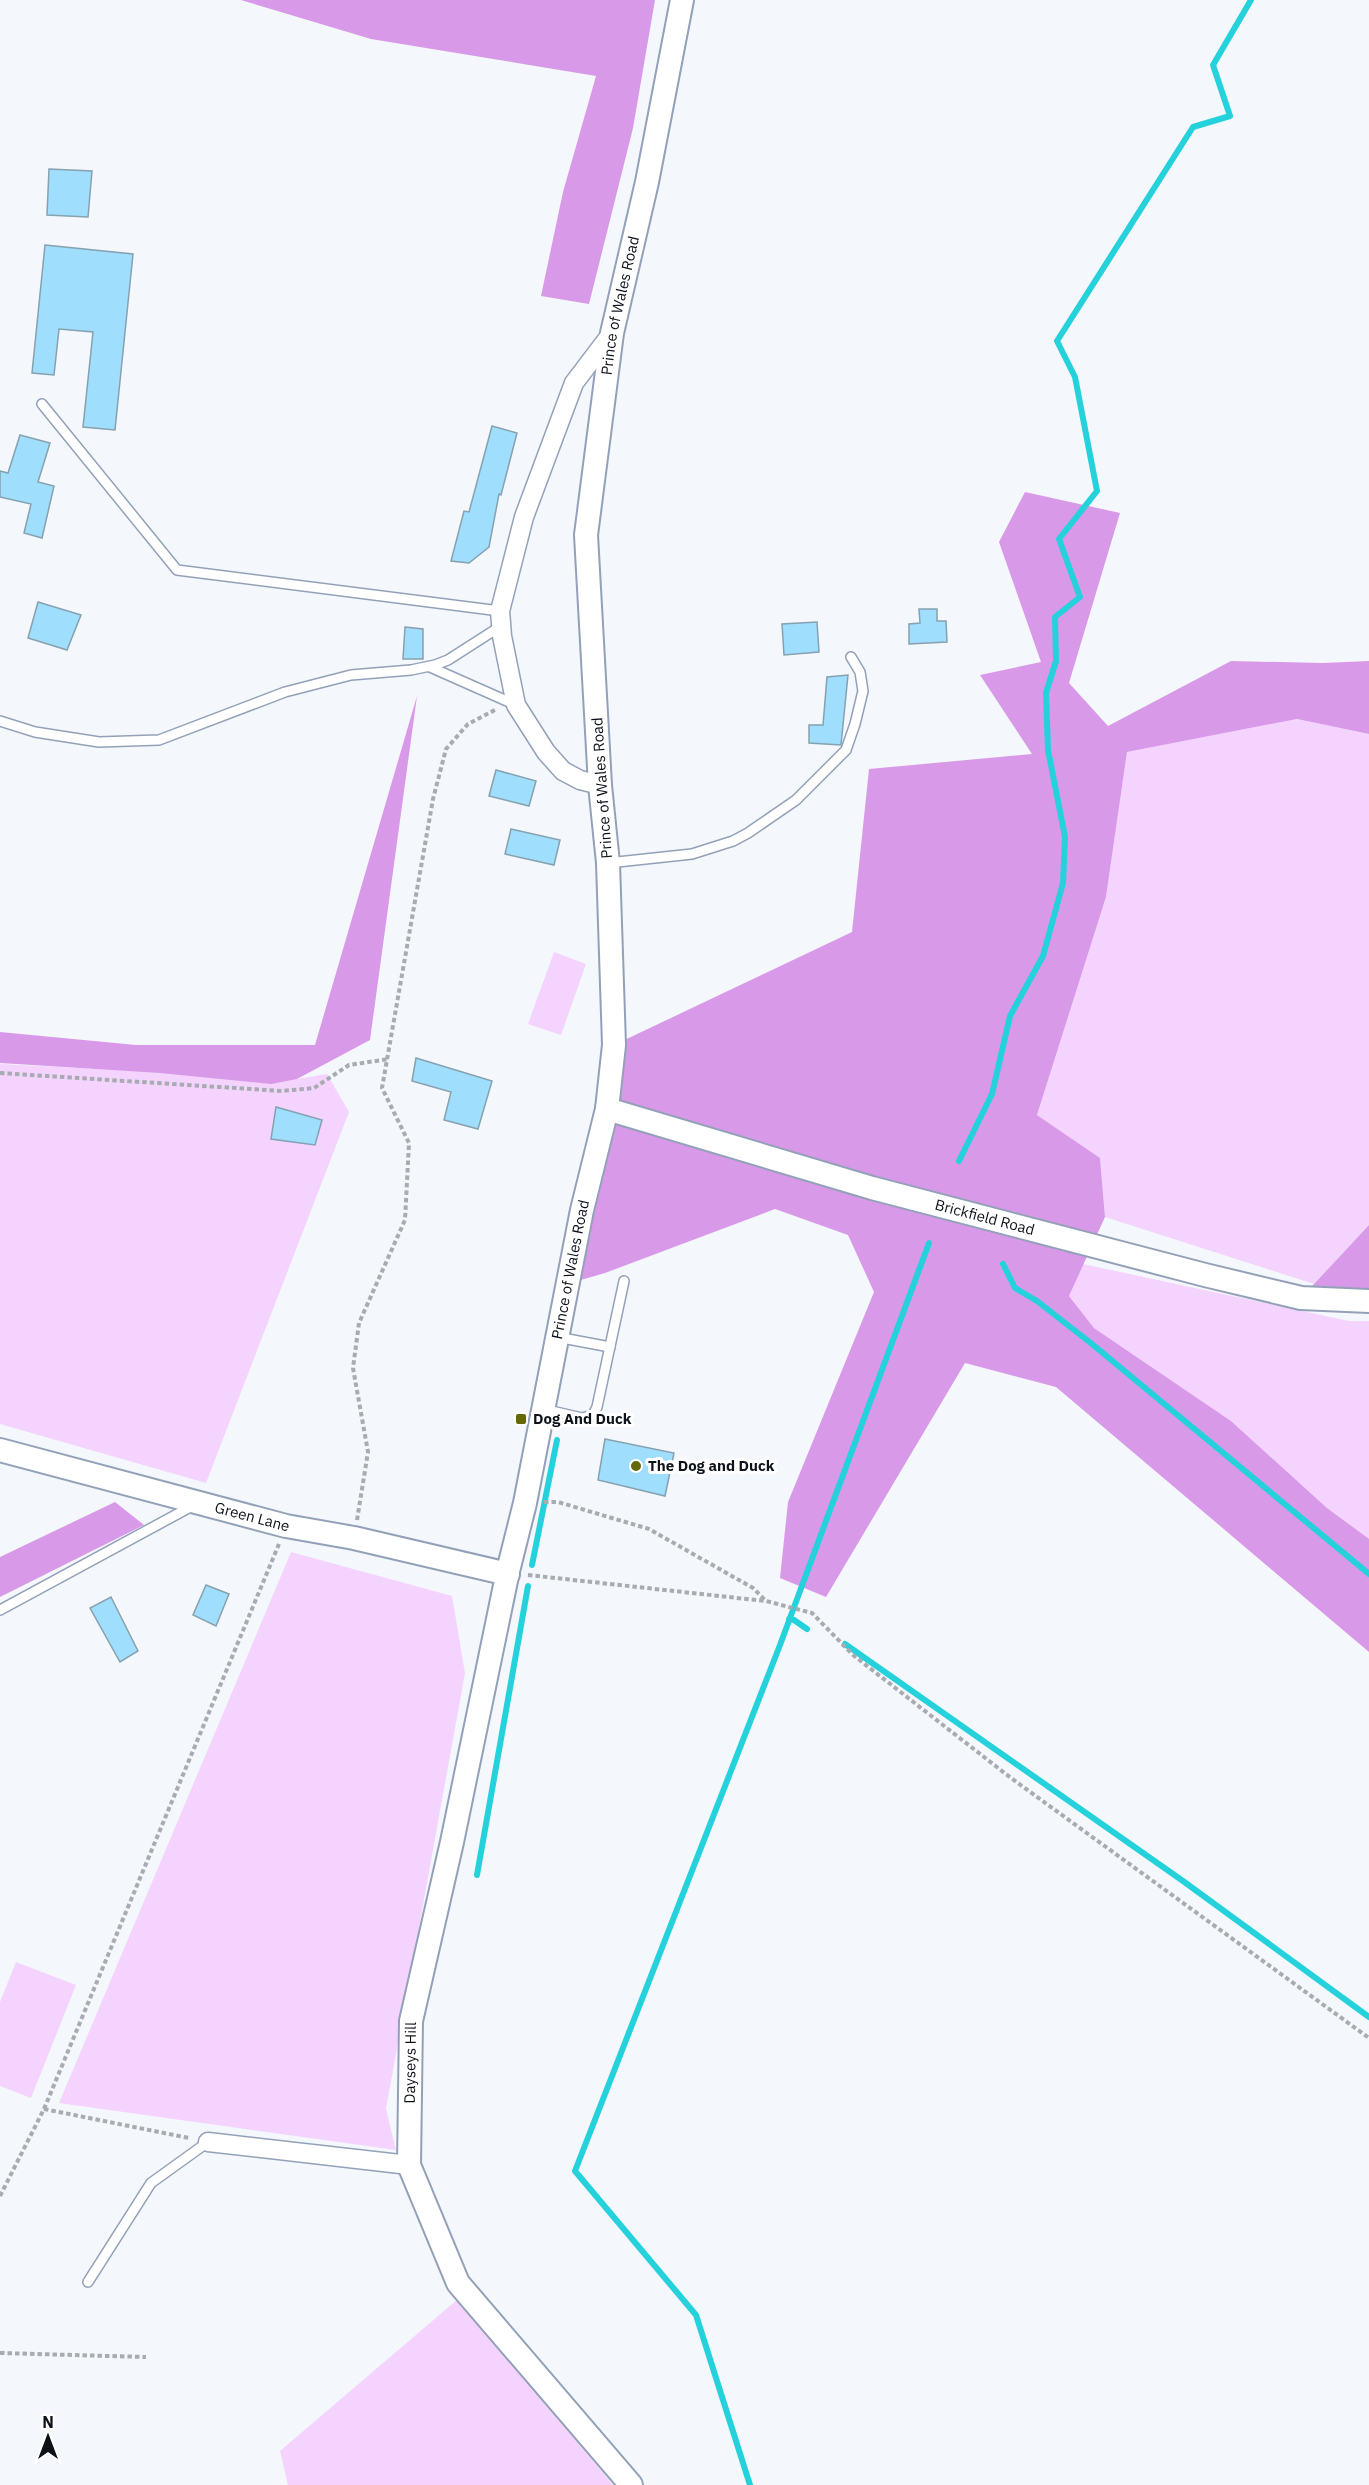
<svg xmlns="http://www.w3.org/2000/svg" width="1369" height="2485" viewBox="0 0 1369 2485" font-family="'IBM Plex Sans',sans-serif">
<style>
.green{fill:#f4d4fe}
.forest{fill:#d899e9}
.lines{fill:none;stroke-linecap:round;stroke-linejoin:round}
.stream{stroke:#25d2dc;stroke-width:6}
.building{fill:#9fdefd;stroke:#86a1af;stroke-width:1.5}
.service-casing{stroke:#93a1b8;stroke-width:12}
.minor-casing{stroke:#93a1b8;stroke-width:21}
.tertiary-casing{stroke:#93a1b8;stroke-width:26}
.path{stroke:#a8abb1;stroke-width:4;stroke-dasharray:4.5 3;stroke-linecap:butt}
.service{stroke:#fff;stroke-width:9}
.minor{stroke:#fff;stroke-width:18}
.tertiary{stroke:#fff;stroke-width:22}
.poi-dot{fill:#636808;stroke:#fff;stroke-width:2}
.labels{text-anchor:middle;stroke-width:6;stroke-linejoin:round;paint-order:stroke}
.street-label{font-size:15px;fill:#0d121a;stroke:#fff}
.poi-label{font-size:15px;font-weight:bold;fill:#0d121a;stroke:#fff;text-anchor:start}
</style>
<rect width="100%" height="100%" fill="#f4f7fc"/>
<g class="green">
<polygon points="1297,719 1369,734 1369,1225 1314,1284 1105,1217 1100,1158 1037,1115 1106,897 1127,752"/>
<polygon points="554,952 586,964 561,1035 528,1024"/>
<polygon points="0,1064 297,1079 327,1074 349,1112 206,1483 0,1424"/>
<polygon points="1083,1264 1349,1321 1369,1321 1369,1540 1327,1508 1231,1421 1094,1328 1069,1296"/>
<polygon points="291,1552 452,1596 465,1673 386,2109 396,2150 59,2103"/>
<polygon points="16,1962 76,1985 31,2098 0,2086 0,2002"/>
<polygon points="458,2299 613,2485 288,2485 280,2451"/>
</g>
<g class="forest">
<polygon points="241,0 655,0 633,128 589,304 541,296 563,192 596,76 371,39"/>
<polygon points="1025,492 1120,513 1069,683 1108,726 1231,661 1323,663 1369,661 1369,734 1297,719 1127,752 1106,897 1037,1115 1100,1158 1105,1217 1069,1296 1094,1328 1231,1421 1327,1508 1369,1539 1369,1652 1056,1387 965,1363 826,1597 780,1578 788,1502 874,1292 848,1235 775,1209 605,1273 567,1284 614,1045 852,932 869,769 1032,754 980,675 1041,662 999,542"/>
<polygon points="417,696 370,1040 297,1079 271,1084 160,1073 0,1063 0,1032 136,1045 315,1045"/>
<polygon points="1369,1225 1369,1301 1301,1298"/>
<polygon points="115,1502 144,1525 0,1597 0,1557"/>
</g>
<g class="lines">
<g class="stream">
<polyline points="959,1161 992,1094 1010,1016 1043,956 1063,883 1065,837 1048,750 1046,693 1056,661 1055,617 1080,597 1059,539 1097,491 1075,377 1057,341 1193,127 1230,116 1213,65 1251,0"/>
<polyline points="1003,1264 1015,1288 1037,1301 1092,1344 1369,1574"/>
<polyline points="532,1565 557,1440"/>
<polyline points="789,1619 794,1620 807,1629"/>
<polyline points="845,1644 1183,1881 1369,2017"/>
<polyline points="477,1875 528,1586"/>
<polyline points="750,2485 696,2315 575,2171 780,1645 929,1243"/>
</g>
</g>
<g class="building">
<polygon points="49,169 92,171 88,217 47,215"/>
<polygon points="45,245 133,254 115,430 83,427 93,332 59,329 54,375 32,373"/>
<polygon points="492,426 517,433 501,495 499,494 489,547 469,563 451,561 464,511 469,512"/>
<polygon points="20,435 50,443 38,482 54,486 42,538 24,533 31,504 0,497 0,471 8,473"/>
<polygon points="38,602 81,615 67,650 28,638"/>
<polygon points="919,609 937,609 937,621 946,621 947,642 909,644 909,624 920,623"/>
<polygon points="817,622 819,652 784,655 782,624"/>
<polygon points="405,627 423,629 423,659 403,659"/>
<polygon points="848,675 841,745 809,743 809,725 823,725 827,677"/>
<polygon points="496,770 536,781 529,806 489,796"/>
<polygon points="511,829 560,840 554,865 505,854"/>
<polygon points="416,1058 492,1081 478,1129 444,1120 451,1092 412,1081"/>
<polygon points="276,1107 322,1120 315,1145 271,1139"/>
<polygon points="605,1439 674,1453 665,1496 598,1480"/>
<polygon points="206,1585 229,1594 216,1626 193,1615"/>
<polygon points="111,1597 138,1651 120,1662 90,1608"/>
</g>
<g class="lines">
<g class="service-casing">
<g id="service">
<polyline points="42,404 177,570 500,611"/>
<polyline points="430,667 516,705"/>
<polyline points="0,721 35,732 99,742 159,740 285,692 351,675 411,670 435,665 448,660 501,626"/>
<polyline points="608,863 692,854 733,841 748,833 796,800 846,750 855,724 863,691 860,672 851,657"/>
<polyline points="557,1337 610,1347"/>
<polyline points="543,1409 582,1418 593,1415 597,1407 624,1281"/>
<polyline points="0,1610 194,1505"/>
<polyline points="88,2282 151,2183 208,2142"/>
</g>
</g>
<g class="minor-casing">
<g id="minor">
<polyline points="600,785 580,780 563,771 546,752 516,705 502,636 500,611 524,517 574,383 612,333"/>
<polyline points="208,2142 409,2165"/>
</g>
</g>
<g class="tertiary-casing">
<g id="tertiary">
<path id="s1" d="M607,1109L872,1188L1205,1275L1301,1298L1369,1301"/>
<path id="s2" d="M0,1450L286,1526L354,1538L508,1574"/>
<path id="s3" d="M631,2485L458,2283L409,2165L411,2021L452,1842L508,1571L525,1503L582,1210L607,1109L614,1045L608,863L600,785L586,535L612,333L647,182L682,0"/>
</g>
</g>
<g class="path">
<polyline points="0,1073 282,1091 314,1088 349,1065 389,1059"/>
<polyline points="544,1502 558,1502 649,1529 753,1588 766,1601 812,1613 853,1655 1011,1778 1369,2038"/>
<polyline points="357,1520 368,1452 353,1368 359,1323 405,1220 409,1143 382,1088 433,799 446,749 468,724 495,710"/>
<polyline points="528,1575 765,1601"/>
<polyline points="44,2109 189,2138"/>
<polyline points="0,2196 44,2109 279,1544"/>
<polyline points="0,2353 146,2357"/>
</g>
<use href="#service" class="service"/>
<use href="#minor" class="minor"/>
<use href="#tertiary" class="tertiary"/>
</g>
<g class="poi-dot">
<rect x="515" y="1413" width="12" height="12" rx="3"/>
<circle cx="636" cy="1466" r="6"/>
</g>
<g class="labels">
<g class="street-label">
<text dy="5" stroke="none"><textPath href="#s3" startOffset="2278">Prince of Wales Road</textPath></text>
<text transform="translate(602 788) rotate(-94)" y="5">Prince of Wales Road</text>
<text dy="5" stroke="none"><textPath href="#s1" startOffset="393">Brickfield Road</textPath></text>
<text dy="5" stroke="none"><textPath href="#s3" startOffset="1306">Prince of Wales Road</textPath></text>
<text dy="5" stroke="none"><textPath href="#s2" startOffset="261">Green Lane</textPath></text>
<text dy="5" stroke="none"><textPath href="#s3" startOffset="496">Dayseys Hill</textPath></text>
</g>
<g class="poi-label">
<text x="533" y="1424">Dog And Duck</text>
<text x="648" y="1471">The Dog and Duck</text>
</g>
</g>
<g transform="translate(48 2437)" stroke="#ffffff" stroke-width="4.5" paint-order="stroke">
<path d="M0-4.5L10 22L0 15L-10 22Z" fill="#0d121a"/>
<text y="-9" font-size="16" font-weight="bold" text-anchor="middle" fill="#0d121a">N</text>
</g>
</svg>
